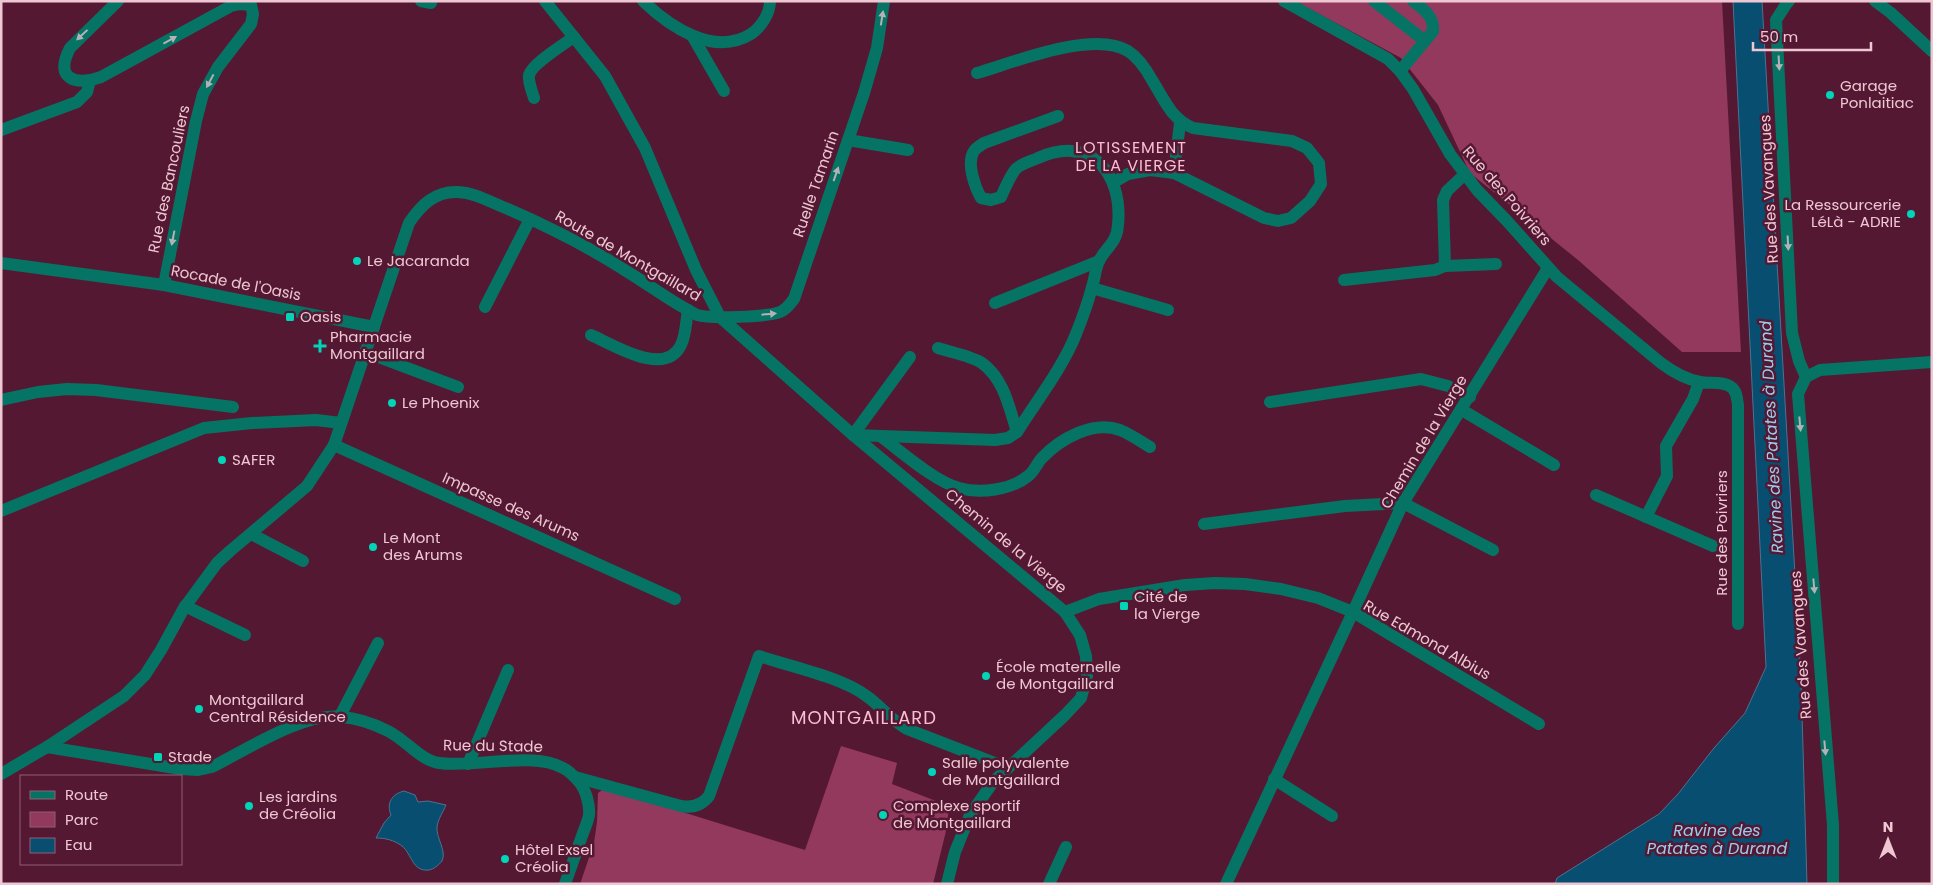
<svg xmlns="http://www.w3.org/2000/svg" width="1933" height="885" viewBox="0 0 1933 885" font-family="Poppins,sans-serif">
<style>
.green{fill:#92395d}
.water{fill:#084e71;stroke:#4d728e}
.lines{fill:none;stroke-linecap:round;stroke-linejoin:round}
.minor{stroke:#067464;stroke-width:12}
.oneway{fill:#b4b2b7}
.poi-dot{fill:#00d5b7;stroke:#551832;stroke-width:2}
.labels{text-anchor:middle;stroke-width:5;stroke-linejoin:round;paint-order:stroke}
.poi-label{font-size:15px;fill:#eec7d3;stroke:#551832;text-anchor:start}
.street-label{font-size:15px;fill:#eec7d3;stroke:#551832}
.neighbourhood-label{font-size:16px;letter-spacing:1px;fill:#fcbed2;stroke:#551832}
.water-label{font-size:16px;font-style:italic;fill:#9bccec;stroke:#551832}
.quarter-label{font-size:18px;letter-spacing:1px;fill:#fcbed2;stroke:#551832}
</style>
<rect width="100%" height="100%" fill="#551832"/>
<g class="green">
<polygon points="1295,1 1722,1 1741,352 1682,352 1578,260 1470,173 1438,105 1401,58"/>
<polygon points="841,746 897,763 892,784 949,806 947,827 933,884 580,884 594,843 597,822 598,793 605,788 805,850"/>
</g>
<g class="water">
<polygon points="1733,1 1762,1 1801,680 1807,884 1555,884 1557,878 1659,814 1678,794 1714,748 1745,713 1766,667"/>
<path d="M404,791L415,795L418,802L428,801L446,805C443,812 438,819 437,827C436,838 447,851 442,861C439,865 434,869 429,870C412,872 412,854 402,846C394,840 385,838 376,838L384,823L391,815C386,803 392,794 404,791Z"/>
</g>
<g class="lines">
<g class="minor">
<path d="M118,1L70,48C54,79 75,86 101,77L231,6L240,4L251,5L253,14L251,24L218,67L203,94L196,121L164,285"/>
<polyline points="421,1 431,3"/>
<polyline points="545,1 605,76 645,148 696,270 720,317 853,435 1065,612 1080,635 1086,656 1087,676 1081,698 1065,715 993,782 970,815 955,852 947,884"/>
<path d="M643,1C670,27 714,57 751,34C761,27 770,14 770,1"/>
<path d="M1284,1L1388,59L1400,71L1413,89L1450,154L1477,190L1507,221L1557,277L1661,363C1673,372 1685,379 1700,382C1709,384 1723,381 1731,387C1737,391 1737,399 1738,405V624"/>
<path d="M1374,1L1425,41L1433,31C1434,16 1424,10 1413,1"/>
<polyline points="1789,1 1787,3 1776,20 1792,333 1799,361 1806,377"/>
<polyline points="1875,1 1891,13 1932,51"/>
<polyline points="693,37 724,91"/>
<polyline points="1400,71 1425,41"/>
<path d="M977,73C1015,62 1093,30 1128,51C1139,58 1146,69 1152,80C1164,99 1171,119 1193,128L1292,141L1307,148L1319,163L1321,184L1310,201L1291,218L1278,221L1264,218L1174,173L1150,170L1128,174L1114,182"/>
<path d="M534,98C532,91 528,82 529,75C532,64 564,44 574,37"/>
<polyline points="1,130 77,102 87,92 90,81"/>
<polyline points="848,140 908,150"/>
<polyline points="1174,173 1180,123"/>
<polyline points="1,263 164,285 374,327"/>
<polyline points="1445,266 1443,200 1447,191 1465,174"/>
<polyline points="1344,280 1435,270 1445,266 1496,264"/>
<polyline points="1092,288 1168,310"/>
<polyline points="995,303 1099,261"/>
<polyline points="485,307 530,219"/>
<path d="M591,335C614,345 665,378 681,345C686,335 686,321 688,310"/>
<path d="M938,348C950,352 972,356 982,363C1004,379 1009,407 1017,432"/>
<polyline points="365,352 458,387"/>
<polyline points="1,400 38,392 67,389 96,390 233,407"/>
<polyline points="1270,402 1421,379 1448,386 1470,397"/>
<polyline points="1462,410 1554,465"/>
<path d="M853,435L995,440L1008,438L1017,432C1037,400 1062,369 1076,334C1082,319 1088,303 1092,287C1095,279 1095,269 1099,261C1106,247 1117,243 1118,225C1123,174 1091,134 1038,158C1032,161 1019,164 1015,170C1009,178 1005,188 1001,197L991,200L981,198C975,187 966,163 974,151C976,148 981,145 984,143L1058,116"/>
<polyline points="853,435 910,357"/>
<path d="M880,436C902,452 934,481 959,488C980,494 1011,490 1028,476C1034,472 1037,463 1042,458C1060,439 1093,420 1120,430C1130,434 1140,441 1150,447"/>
<polyline points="334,445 675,599"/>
<polyline points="1596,495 1713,546"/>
<polyline points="1,511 204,428 252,423 316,420 341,423"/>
<polyline points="1646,517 1667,476 1666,446 1693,399 1699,382"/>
<polyline points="1204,524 1345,506 1403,503 1493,550"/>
<polyline points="251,534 303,561"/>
<polyline points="185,606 245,635"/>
<polyline points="1065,612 1099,599 1185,585 1215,583 1245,584 1281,589 1318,598 1353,612 1403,503 1548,268"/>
<polyline points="340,716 378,643"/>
<path d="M47,747L181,769L198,770L212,767C246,750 303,712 341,717C357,718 374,724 388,731C406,740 420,760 439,763C475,768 533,751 563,768C570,771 575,777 580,783C586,791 590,805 589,815C588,821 585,828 583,833C577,850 571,867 565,884"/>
<polyline points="468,764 508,670"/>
<path d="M1,774L47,747L124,696L145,675L161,650L184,608L217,563L230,551L307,486L334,445L409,223C421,205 435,191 458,192C476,193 492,203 508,209C547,226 587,246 623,269C648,284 671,302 697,315C711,319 767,317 780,312C786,310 790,304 794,299L864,93L877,48L884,1"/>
<path d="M575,777L681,806C692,808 702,805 709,796L759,656C789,666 841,677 865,695C880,705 891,720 907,729L1008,768"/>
<polyline points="1274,779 1332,816"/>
<polyline points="1049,884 1066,847"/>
<polyline points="1226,884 1353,612 1539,724"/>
<polyline points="1833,884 1833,825 1798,394 1806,377 1820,370 1932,362"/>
</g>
</g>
<defs><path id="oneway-solid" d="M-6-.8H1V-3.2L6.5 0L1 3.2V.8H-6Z" transform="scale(1.25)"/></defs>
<g class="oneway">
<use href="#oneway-solid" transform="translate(882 18) rotate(-81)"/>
<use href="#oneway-solid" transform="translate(82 35) rotate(137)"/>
<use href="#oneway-solid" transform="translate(170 40) rotate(-29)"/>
<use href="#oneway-solid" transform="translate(1779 63) rotate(87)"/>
<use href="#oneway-solid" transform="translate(210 81) rotate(118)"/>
<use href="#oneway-solid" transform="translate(836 174) rotate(-71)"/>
<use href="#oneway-solid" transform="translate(173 238) rotate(101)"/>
<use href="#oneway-solid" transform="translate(1788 243) rotate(87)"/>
<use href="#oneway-solid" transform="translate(769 314) rotate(-5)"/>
<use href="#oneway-solid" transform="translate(1800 424) rotate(85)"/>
<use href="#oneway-solid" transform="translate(1814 586) rotate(85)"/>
<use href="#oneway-solid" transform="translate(1825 748) rotate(85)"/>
</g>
<g class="poi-dot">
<circle cx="1830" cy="95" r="5"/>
<circle cx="1911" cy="214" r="5"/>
<circle cx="357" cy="261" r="5"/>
<rect x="285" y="312" width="10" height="10" rx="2.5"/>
<path d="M317.5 338.5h5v5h5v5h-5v5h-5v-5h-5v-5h5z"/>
<circle cx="392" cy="403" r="5"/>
<circle cx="222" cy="460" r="5"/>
<circle cx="373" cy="547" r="5"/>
<rect x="1119" y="601" width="10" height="10" rx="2.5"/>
<circle cx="986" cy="676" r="5"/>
<circle cx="199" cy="709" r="5"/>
<rect x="153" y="752" width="10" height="10" rx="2.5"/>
<circle cx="932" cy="772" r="5"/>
<circle cx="249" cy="806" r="5"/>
<circle cx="883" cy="815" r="5"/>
<circle cx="505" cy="859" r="5"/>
</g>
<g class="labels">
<g class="poi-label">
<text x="1840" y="91">Garage<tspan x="1840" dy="17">Ponlaitiac</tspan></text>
<text x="1901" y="210" text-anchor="end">La Ressourcerie<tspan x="1901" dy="17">LéLà - ADRIE</tspan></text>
<text x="367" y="266">Le Jacaranda</text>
<text x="300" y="322">Oasis</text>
<text x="330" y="342">Pharmacie<tspan x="330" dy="17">Montgaillard</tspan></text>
<text x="402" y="408">Le Phoenix</text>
<text x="232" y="465">SAFER</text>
<text x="383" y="543">Le Mont<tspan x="383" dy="17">des Arums</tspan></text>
<text x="1134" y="602">Cité de<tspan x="1134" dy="17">la Vierge</tspan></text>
<text x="996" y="672">École maternelle<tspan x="996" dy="17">de Montgaillard</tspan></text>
<text x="209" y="705">Montgaillard<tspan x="209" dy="17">Central Résidence</tspan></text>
<text x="168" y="762">Stade</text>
<text x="942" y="768">Salle polyvalente<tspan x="942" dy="17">de Montgaillard</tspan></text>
<text x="259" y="802">Les jardins<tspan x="259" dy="17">de Créolia</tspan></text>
<text x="893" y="811">Complexe sportif<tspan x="893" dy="17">de Montgaillard</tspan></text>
<text x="515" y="855">Hôtel Exsel<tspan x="515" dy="17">Créolia</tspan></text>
</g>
<g class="street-label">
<text transform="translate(169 179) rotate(-78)" y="5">Rue des Bancouliers</text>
<text transform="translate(816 184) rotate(-71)" y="5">Ruelle Tamarin</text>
<text transform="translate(1769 189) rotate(-93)" y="5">Rue des Vavangues</text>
<text transform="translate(1507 196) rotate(49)" y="5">Rue des Poivriers</text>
<text transform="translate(628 256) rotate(30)" y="5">Route de Montgaillard</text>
<text transform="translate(236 283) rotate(11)" y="5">Rocade de l'Oasis</text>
<text transform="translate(1424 442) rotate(-59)" y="5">Chemin de la Vierge</text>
<text transform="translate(511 507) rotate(24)" y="5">Impasse des Arums</text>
<text transform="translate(1722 533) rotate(-90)" y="5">Rue des Poivriers</text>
<text transform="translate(1006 541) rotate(40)" y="5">Chemin de la Vierge</text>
<text transform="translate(1427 640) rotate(30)" y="5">Rue Edmond Albius</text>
<text transform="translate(1801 645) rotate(-94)" y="5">Rue des Vavangues</text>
<text transform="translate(493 746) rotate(1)" y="5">Rue du Stade</text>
</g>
<g class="neighbourhood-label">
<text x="1131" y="153">LOTISSEMENT<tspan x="1131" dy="18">DE LA VIERGE</tspan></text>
</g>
<g class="water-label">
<text transform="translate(1771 437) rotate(-93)" y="6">Ravine des Patates à Durand</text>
<text x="1717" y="836">Ravine des<tspan x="1717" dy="18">Patates à Durand</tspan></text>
</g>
<g class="quarter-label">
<text x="864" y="724">MONTGAILLARD</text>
</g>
</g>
<rect width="1933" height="885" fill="none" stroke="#eec7d3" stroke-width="5"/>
<rect x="20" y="775" width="162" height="90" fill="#551832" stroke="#925e72"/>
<rect x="30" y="791" width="25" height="8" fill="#067464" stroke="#925e72"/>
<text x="65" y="800" font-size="15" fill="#eec7d3">Route</text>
<rect x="30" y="812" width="25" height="15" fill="#92395d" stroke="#925e72"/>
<text x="65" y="825" font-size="15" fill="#eec7d3">Parc</text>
<rect x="30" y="838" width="25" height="15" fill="#084e71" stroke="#925e72"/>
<text x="65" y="850" font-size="15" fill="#eec7d3">Eau</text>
<g transform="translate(1888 840)" stroke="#551832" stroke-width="4" paint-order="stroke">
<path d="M0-4L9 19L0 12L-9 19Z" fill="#eec7d3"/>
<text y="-8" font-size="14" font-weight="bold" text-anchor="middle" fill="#eec7d3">N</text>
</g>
<path d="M1753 42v8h118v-8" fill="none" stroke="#eec7d3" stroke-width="2.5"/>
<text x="1760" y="42" font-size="15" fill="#eec7d3" stroke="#551832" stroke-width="4" paint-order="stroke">50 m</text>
</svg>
